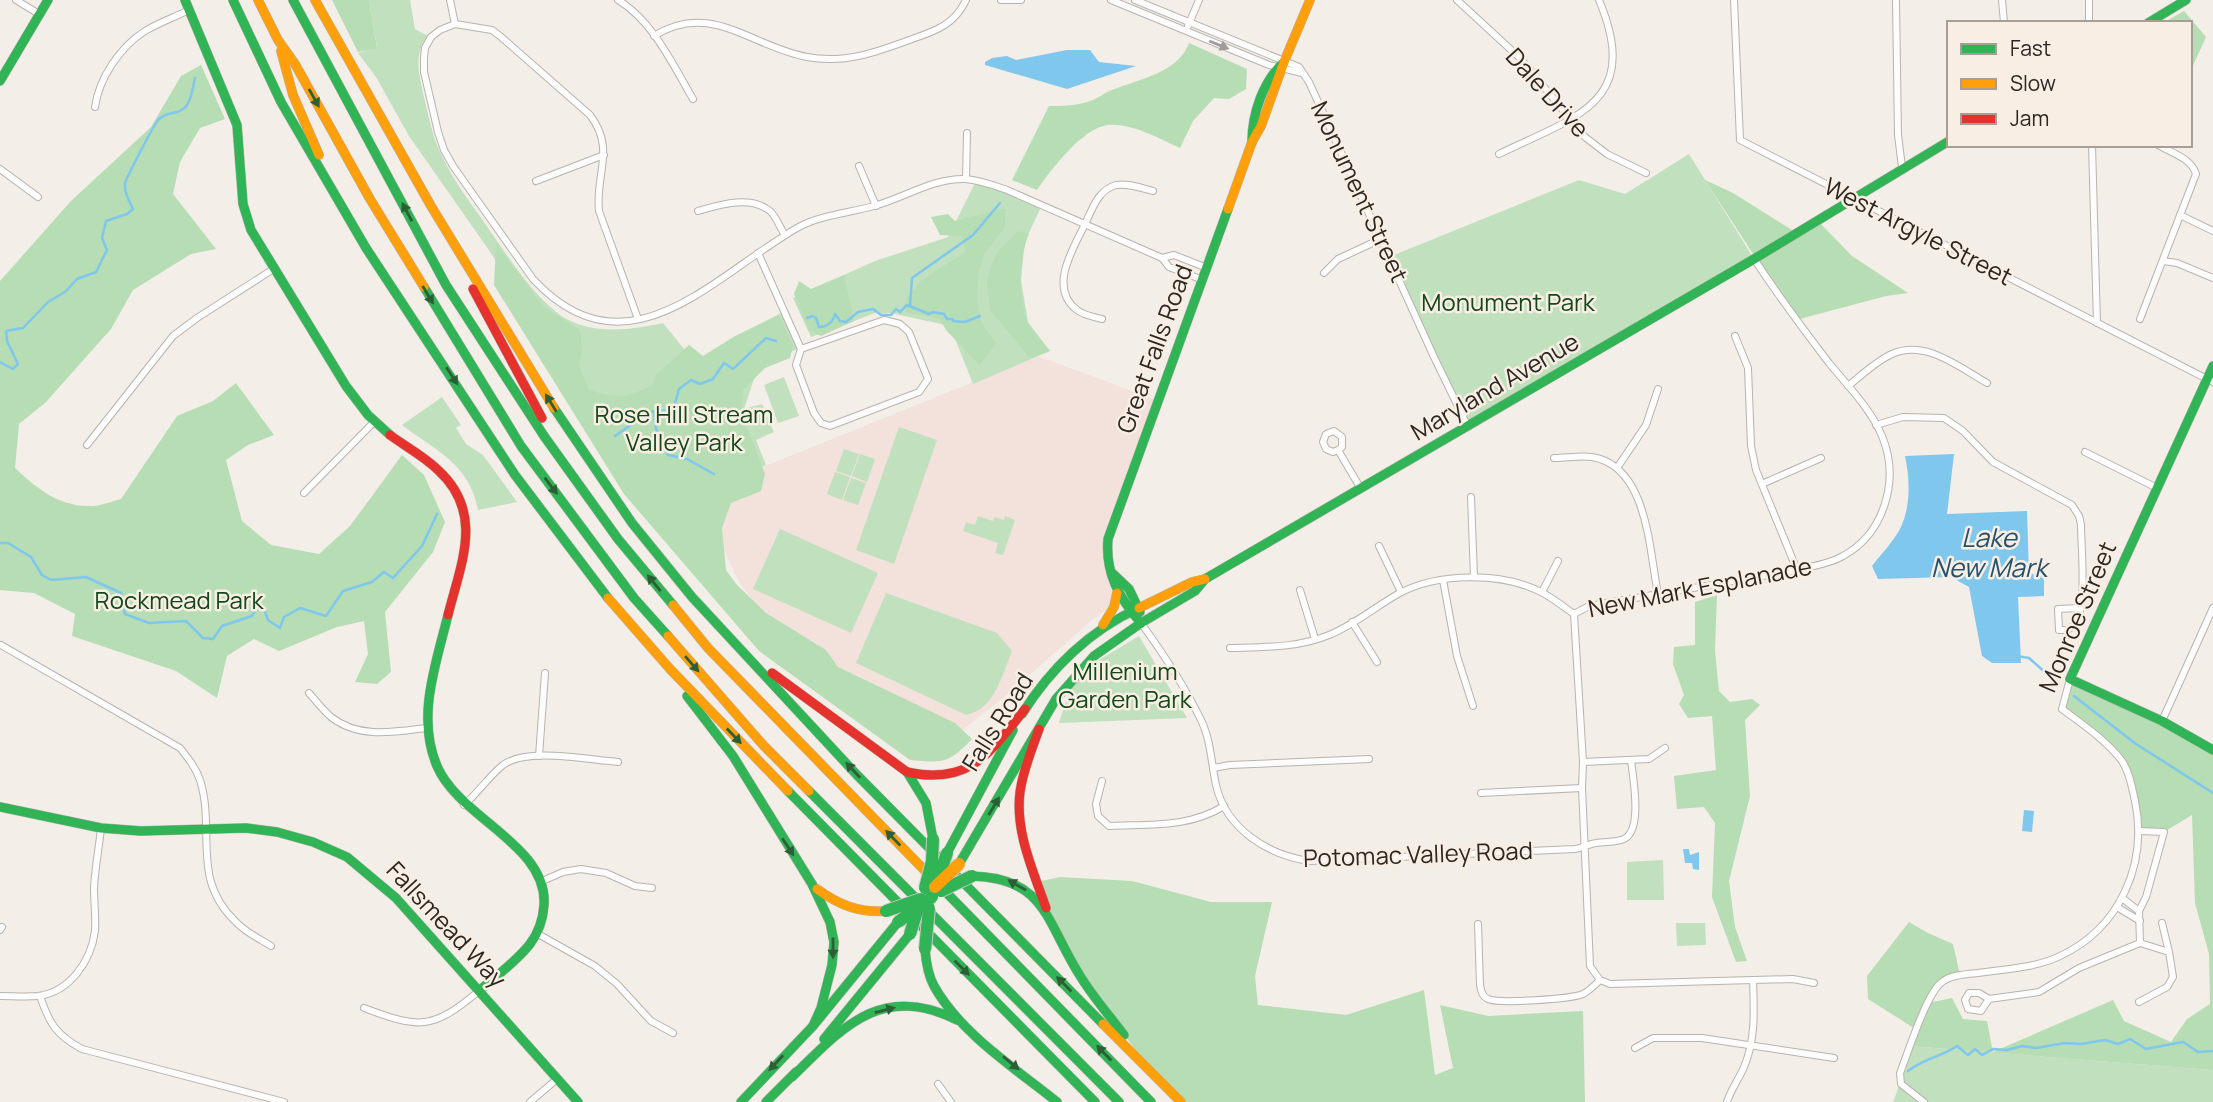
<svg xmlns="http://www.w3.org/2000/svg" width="2213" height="1102" viewBox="0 0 2213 1102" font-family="Manrope,sans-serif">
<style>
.education{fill:#f3e2dc}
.green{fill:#c1e0bd}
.forest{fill:#b6ddb3}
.water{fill:#7fc7ed}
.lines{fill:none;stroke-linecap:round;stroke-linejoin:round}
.stream{stroke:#7fc7ed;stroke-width:2.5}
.street-casing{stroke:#b8b3ae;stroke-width:8}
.fast-casing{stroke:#b8b3ae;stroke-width:10}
.slow-casing{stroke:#b8b3ae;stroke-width:10}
.jam-casing{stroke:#b8b3ae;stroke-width:10}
.street{stroke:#fdfcfc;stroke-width:6}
.fast{stroke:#30b455;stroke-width:9}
.slow{stroke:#ff9f0a;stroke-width:9}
.jam{stroke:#e5322d;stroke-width:9}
.fast-bridge-casing{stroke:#ccc9c7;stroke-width:14;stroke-linecap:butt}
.slow-bridge-casing{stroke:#ccc9c7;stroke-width:14;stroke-linecap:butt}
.fast-bridge{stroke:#30b455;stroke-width:12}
.slow-bridge{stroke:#ff9f0a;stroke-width:12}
.oneway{fill:#9e9c9a}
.oneway2{fill:#2d5f37}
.labels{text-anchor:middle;stroke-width:5;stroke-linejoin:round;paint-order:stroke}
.street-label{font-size:24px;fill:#2b2723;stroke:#f9eee3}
.park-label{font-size:24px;fill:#13481a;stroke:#f9eee3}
.water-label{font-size:26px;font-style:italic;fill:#28526b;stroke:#f9eee3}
</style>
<rect width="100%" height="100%" fill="#f4eee8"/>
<polygon class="education" points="1038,356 1158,401 1108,540 1107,560 1125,596 1091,621 1009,693 953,738 854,695 759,612 734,573 715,527 728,481"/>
<g class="green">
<path d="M369,0H410L415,29L428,36C413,53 419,76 424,97C429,118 433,139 443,158C454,182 471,203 486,225C508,256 529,291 560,315C590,336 631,330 663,323L697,365L731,339L781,313L798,349L759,364L744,409L762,404L774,432L756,440L766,465L705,490L663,516L552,341L579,324L551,339L409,136L376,77L358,53L377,47Z"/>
<polygon points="1689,154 1754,259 1468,427 1389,257 1579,180 1625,194"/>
<polygon points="976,181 1042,205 1025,241 1021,280 1028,322 1050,351 973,384 950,326 891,313 875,313 811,337 793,298 875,261 948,237"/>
<polygon points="784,377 799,416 778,423 764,385"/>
<path d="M442,397L461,425L456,428L466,444L483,455L517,502L478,510C469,463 436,451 402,425Z"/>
<polygon points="899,427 937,440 894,564 856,550"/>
<polygon points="844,449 859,454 851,476 836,471"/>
<polygon points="860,454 875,459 867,482 852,476"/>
<polygon points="835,472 850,477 842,500 827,494"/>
<polygon points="851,478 866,483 858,505 843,500"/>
<polygon points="978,516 993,521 995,517 1004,520 1005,516 1015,520 1003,555 995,553 998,543 963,531 966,522 975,525"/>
<polygon points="780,529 878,573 851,633 753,589"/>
<path d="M886,593L997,633L1012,651C1002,675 995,709 966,715L856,663Z"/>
<polygon points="1139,636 1187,718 1059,723 1074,675"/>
<polygon points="1663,860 1664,900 1627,900 1627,862"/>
<polygon points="1676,923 1705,923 1706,945 1677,946"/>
<path d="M1910,1046L2213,1070V1102H1893C1901,1084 1903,1065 1910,1046Z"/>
</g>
<g class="forest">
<polygon points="332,0 369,0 377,48 358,52"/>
<polygon points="2184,11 2206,37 2190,72 2190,23 2163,23"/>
<path d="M1189,43L1247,69L1246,89L1229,99L1214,98L1193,121L1180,148C1160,139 1132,123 1108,125C1082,128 1051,170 1037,190L1012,180L1049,106C1061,106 1075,106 1087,102C1096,100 1104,93 1112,90C1139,79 1178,73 1189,43Z"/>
<path d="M201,65L225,119L200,128L180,162L173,194L216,249L191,254L133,290L111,329L46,402L19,424L15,468C35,487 58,506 88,506C98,507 110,502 121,499L177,416L213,401L236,383L274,435L248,445L226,460L242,521L271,545L319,554L350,526L402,455L424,475L445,522L433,552L385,612L391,672L377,684L355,682L368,654L364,621L337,627L279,651L254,639L227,656L217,698L176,671L72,636L75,614L34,593L0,590V281L71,201L151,127L181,76Z"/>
<polygon points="1705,180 1733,193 1797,233 1817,220 1852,256 1908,293 1886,296 1796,320"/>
<polygon points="1000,209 1006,209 1004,229 985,252 979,271 977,298 981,322 996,344 979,365 946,330 940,319 906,312 906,299 922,280 966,252 962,236 940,235 931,217 948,214 955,221"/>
<path d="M1019,231L1029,234C1018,258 1019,296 1027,321C1031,331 1043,342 1050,351L1030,358L990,310L987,283L992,263L999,250Z"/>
<path d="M496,244L544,307L580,330L582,349L579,366L589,390C616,399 627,398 652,385L657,374L689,345L703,356L735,336L779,315L793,346L790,358L765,368L743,390L741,412L765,474L761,491L731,503L722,528L726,570L737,585L766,613L826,650L838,667L955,723L972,739C948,764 943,763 910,760L759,651L624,494L494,285Z"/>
<polygon points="844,275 854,321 821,336 809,330 794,294 799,281 811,289"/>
<polygon points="1717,595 1715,651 1719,691 1730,702 1752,699 1760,705 1745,720 1750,796 1729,881 1735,927 1747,961 1736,962 1712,897 1715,823 1704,807 1677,809 1674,776 1716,770 1712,716 1688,718 1679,704 1684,695 1673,664 1674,647 1695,645 1695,602"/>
<polygon points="2070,679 2213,750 2213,1070 1910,1046 1917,1030 1868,999 1867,976 1909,922 1928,933 1953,944 1960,975 1942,982 1928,1003 1952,998 1963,1019 1987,1021 1993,1052 2113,1000 2124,1021 2171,1042 2187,1019 2210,1004 2209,954 2195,903 2192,815 2164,832 2139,831 2139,823 2122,762 2102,741 2062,709"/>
<polygon points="1060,877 1132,881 1211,902 1272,902 1255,976 1258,1005 1346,1015 1424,990 1435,1075 1453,1068 1440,1005 1488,1016 1583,1011 1585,1102 1183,1102 1137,1052 1074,967 1037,882"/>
</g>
<g class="water">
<polygon points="1067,50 1090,50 1099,62 1136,66 1067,89 985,65 985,62 992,58 1007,56 1016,60"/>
<path d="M1954,454L1947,514L2027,511L2029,574L2044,575V596L2018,597L2021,663H1992L1982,656L1969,587L1951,577L1878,579L1872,566C1881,554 1893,542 1900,529C1911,507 1910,479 1905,456Z"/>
<polygon points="2024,810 2034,811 2032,832 2022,831"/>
<polygon points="1683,849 1689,849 1690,855 1699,852 1699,870 1693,869 1692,863 1685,863"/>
</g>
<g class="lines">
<g class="stream">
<polyline points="910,305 912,278 973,235 1000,203"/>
<path d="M807,318L812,316L816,318L819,327C827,327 833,322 835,314L840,321L846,322L858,312L873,309L881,315H891L896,309L900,312L907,305L929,314L933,312L944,314L947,319H953V321L965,322L980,316"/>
<path d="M0,362L13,369L18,364L7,341L6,331L23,328L48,302L65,292L77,279L96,272L107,250L102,238L106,221L127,214L133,209C129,201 124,192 125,183C126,179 155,122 159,119C167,111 181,115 187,105C192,98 193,86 195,78"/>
<polyline points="654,412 656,429 668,455 687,459 714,474"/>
<polyline points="615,436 649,412 669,410 674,407 679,389 691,380 700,384 713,379 724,363 733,369 766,338 776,341"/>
<polyline points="0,543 8,543 31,557 42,575 51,580 86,577 121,593 125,614 149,623 186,621 203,638 213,639 222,626 252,616 256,609 264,609 268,620 280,628 284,617 300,608 326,616 343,591 372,582 384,572 393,578 422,546 437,514"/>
<polyline points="2017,656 2029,658 2057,683"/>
<polyline points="2074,696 2136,744 2213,793"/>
<path d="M1908,1071C1923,1059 1941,1057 1957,1046L1968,1055L1975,1049L1982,1055L1993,1049L2007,1050L2022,1046L2036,1048L2065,1043L2081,1044L2105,1040L2118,1044L2130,1039L2146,1049L2183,1042L2198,1052L2213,1051"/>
</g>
<g class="street-casing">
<g id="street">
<polyline points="16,0 39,14"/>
<polyline points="450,0 455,24"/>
<path d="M618,0C653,21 673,65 693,99"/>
<polyline points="1001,0 1021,0"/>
<polyline points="1111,0 1269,65 1302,73"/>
<polyline points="1135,0 1299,67 1309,82 1434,357 1468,427"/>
<polyline points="1457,0 1521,59 1585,137 1607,154 1646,173"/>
<polyline points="1734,0 1740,140 2213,382"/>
<polyline points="1896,0 1898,135 1902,167"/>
<polyline points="2002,0 2004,23"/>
<polyline points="2089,0 2089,23"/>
<polyline points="1188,26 1199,0"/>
<path d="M654,36C710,0 752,47 807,57C845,64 877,52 912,39C936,31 955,24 966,0"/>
<path d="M95,107C99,78 120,47 145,31C158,23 175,17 189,10"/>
<polyline points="2092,145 2097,323"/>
<path d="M1499,154C1577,116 1642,103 1599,0"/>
<polyline points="859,166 876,206"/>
<polyline points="0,169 38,197"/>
<polyline points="966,179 967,133"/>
<polyline points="536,181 604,155"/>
<path d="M698,211C719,205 750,195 770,211C776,216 780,228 785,235"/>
<polyline points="2180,215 2213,231"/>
<polyline points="758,253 801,349 884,320 900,324 909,332 928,379 919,392 830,426 821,423 814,413 796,365 801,349"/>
<polyline points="1162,258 1174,255 1207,268"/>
<polyline points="2163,261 2177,263 2213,278"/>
<polyline points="1324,273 1338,259 1381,239"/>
<path d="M638,319L599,211C595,174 616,149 590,115L500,36L492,30L455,24L440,30L431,37L425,48L424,58V72L438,132L444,150L453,166L533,279C627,380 712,277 797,228C820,215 849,213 874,206C904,198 933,178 965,179C980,180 993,185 1007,190L1162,258L1169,267L1203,280"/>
<path d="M1102,319C1094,317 1083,315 1077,310C1048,288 1073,249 1084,226C1092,211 1097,190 1116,185C1128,183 1142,188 1153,191"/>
<path d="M2140,319L2196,174C2191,158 2172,153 2158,145"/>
<polyline points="1735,336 1748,368 1751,446 1756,470 1797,570"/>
<path d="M1848,386C1862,375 1876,361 1892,354C1925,339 1959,367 1987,383"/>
<path d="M1876,425L1903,417L1944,418L1963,431L1993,462L2072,505L2079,516L2081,524C2081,547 2087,603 2076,623C2075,624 2069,629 2068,630H2059L2058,609L2080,608"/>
<polyline points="87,445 173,336 197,318 275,268"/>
<polyline points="1338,450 1342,447 1342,437 1334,431 1326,434 1323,442 1326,449 1333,452 1338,450 1361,489"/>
<polyline points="2085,452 2157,488"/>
<path d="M1554,458C1566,458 1580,455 1592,457C1648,466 1649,550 1658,594"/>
<polyline points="1617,468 1646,425 1658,389"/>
<polyline points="1762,484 1821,458"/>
<polyline points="304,493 374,422"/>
<polyline points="1471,497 1474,577"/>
<polyline points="1379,546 1401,592"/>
<polyline points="1443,580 1457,656 1473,706"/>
<polyline points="1300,590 1315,639"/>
<polyline points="1542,592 1558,561"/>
<path d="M1574,614L1589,606L1797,570C1812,566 1830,564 1843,556C1885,533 1900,479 1882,436C1871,409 1847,385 1829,363C1803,329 1778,295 1754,259"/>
<polyline points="1574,614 1583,762 1582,788 1590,966 1600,980 1610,984 1793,979 1814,983"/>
<polyline points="1352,622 1377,662"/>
<path d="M1141,623C1162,652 1184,685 1200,718C1211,739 1211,762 1216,785C1226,829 1268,855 1309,861L1575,849C1582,848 1589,844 1596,843C1606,841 1614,843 1624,839C1643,830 1633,778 1631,760"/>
<path d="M1,645L180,748C188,758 196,768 200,780C216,831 190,879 236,922C245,932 260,939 271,946"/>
<path d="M1230,648C1263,647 1298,648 1329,635C1354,625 1375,607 1398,594C1438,572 1503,572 1543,593C1554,599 1564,607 1574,614"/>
<path d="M309,693C316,701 323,710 331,717C359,739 394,732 426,728"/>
<polyline points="2162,721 2213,608"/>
<polyline points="539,756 545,673"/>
<polyline points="1583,762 1649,759 1665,748"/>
<polyline points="1213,768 1230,765 1369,759"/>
<path d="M1102,781L1096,804L1098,816L1109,826C1149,824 1189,828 1224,806"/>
<polyline points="1481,793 1582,788"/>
<path d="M464,805C478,793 489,776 503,765C527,747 588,760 618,762"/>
<polyline points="540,882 563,872 581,869 606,873 635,886 652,888"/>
<polyline points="2122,898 2139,911"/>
<polyline points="2117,907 2140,921"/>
<polyline points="2162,923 2169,952"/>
<path d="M1478,924L1480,985C1481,991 1482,996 1488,999C1499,1004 1571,999 1583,994C1589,991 1595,985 1600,980"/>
<polyline points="0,930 2,927"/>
<polyline points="538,934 595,966 617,984 651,1021 673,1033"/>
<path d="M0,996C12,996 26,997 38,996C70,992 91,961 95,931C96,917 94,902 94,888C95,868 99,848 101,828"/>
<path d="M40,996C49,1023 56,1035 82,1049L284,1102"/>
<polyline points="1989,999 1981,1011 1968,1009 1965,1000 1969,993 1979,993 1989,999 2039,992 2079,968 2140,943 2139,911 2146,897 2164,832 2139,831"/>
<polyline points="2139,1002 2167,987 2173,977 2169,952 2140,943"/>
<path d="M364,1008C420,1029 432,1030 479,991"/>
<polyline points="1635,1048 1653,1038 1702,1038 1834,1058"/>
<polyline points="938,1084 951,1102"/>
<polyline points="530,1102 557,1079"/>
<path d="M1727,1102C1731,1089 1739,1079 1744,1067C1756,1039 1754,1009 1753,980"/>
<path d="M1924,1102L1901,1084L1900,1073C1908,1053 1926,994 1942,982C1950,975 1967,974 1978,973C2004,969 2036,968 2060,956C2120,928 2148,864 2135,801C2132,788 2130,773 2122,761C2106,740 2082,724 2062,709L2070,679"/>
</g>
</g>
<g class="fast-casing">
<g id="fast">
<polyline points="185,0 237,125 243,204 251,230 346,386 368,415 390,435"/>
<polyline points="233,0 281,102 366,248 515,475 608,598"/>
<polyline points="293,0 446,285 544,436 618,539 673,605"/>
<polyline points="2148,23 2186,0"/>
<polyline points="0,81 48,0"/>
<path d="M1252,142C1252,114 1263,81 1284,62"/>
<polyline points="424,287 521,446 634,598 668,636"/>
<polyline points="2213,366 2070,679 2162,721 2213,750"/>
<polyline points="554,408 632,523 692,597 857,775 1103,1024"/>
<polyline points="1111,572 1129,589 1140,612"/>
<path d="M448,615C436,664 416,717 437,766C459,818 548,845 544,905C543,920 539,932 530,944C516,962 496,976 479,991"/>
<polyline points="1141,623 1195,591 1205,579 1754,259 1949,141"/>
<path d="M1141,623C1119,598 1105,573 1108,539L1228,209"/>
<polyline points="687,696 733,756 812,884 830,922 834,942 832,965 821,1008 813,1026"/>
<path d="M1022,714C1050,669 1090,630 1139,608"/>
<polyline points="907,772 926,803 933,839"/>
<polyline points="788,791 1095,1102"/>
<polyline points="809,791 1119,1102"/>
<polyline points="0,807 101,828 141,831 246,828 277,832 313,842 347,857 396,898 578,1102"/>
<polyline points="947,853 1013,730"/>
<polyline points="959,864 1056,699 1094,656 1141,623"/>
<path d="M972,876C1046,878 1046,922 1079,974C1092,996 1109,1015 1124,1035"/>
<polyline points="934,880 1151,1102"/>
<path d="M925,949C926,962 928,975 934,986C961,1034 1015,1068 1057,1102"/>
<polyline points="824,1039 910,934"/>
<path d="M792,1077C842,1028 881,982 957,1020"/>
<polyline points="741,1102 813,1026 898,922"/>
<polyline points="766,1102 796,1072"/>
</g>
</g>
<g class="slow-casing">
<g id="slow">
<polyline points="258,0 278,40 295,64 370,199 424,287"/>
<polyline points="315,0 431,206 554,408"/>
<polyline points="281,51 293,95 319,155"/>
<polyline points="1228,209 1252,142 1261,126 1284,62 1310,0"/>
<polyline points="608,598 670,669 788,791"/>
<polyline points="673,605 708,648 934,880"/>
<polyline points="1139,608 1192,582 1205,579"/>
<polyline points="1103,625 1114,607 1117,593"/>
<polyline points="668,636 764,746 809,791"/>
<path d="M817,889C839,905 859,913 886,911"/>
<polyline points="1103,1024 1181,1102"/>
</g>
</g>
<g class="jam-casing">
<g id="jam">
<polyline points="473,289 542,418"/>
<path d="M390,435C406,447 424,456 438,470C485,513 461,563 448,615"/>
<path d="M772,673L907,772C969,786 990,753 1025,709"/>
<path d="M1039,729C1032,749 1023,770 1020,792C1015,832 1033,870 1046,908"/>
</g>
</g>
<use href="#street" class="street"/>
<use href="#fast" class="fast"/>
<use href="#slow" class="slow"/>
<use href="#jam" class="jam"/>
<g class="fast-bridge-casing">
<g id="fast-bridge">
<polyline points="935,887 947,853"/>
<polyline points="925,888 932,861 933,839"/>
<polyline points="941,891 972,876"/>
<polyline points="886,911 921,899"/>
<polyline points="898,922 932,897"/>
<polyline points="910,934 918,908"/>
<polyline points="925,949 929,908"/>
</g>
</g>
<g class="slow-bridge-casing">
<polyline id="slow-bridge" points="935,887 959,864"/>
</g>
<use href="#fast-bridge" class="fast-bridge"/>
<use href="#slow-bridge" class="slow-bridge"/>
</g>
<defs><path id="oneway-solid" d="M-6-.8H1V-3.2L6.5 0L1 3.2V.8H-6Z" transform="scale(1.75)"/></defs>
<use class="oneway" href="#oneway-solid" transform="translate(1219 45) rotate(22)"/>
<g class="oneway2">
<use href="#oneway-solid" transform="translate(314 98) rotate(61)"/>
<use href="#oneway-solid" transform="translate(407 212) rotate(-118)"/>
<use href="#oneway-solid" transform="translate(428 295) rotate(59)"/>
<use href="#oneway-solid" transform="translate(452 376) rotate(57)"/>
<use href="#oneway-solid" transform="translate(551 403) rotate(-122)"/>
<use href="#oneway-solid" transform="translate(551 486) rotate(53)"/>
<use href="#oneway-solid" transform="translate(654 583) rotate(-129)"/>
<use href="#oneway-solid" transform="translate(692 664) rotate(49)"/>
<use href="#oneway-solid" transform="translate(734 736) rotate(46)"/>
<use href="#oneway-solid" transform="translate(853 770) rotate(-133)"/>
<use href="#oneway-solid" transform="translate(994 806) rotate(-59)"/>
<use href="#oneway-solid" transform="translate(893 838) rotate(-134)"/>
<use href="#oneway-solid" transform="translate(788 847) rotate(57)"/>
<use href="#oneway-solid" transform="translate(1017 885) rotate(-150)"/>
<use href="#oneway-solid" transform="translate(833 948) rotate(90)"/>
<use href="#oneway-solid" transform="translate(962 968) rotate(45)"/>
<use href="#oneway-solid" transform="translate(1064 984) rotate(-135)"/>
<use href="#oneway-solid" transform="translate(885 1010) rotate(-14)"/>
<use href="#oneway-solid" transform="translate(1104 1053) rotate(-134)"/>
<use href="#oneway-solid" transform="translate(776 1063) rotate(133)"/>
<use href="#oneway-solid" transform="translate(1011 1063) rotate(40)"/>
</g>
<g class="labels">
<g class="street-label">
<text transform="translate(1547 93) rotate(48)" y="8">Dale Drive</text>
<text transform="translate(1359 192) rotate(65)" y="8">Monument Street</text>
<text transform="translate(1918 232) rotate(27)" y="8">West Argyle Street</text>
<text transform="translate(1155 349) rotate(-70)" y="8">Great Falls Road</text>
<text transform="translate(1495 387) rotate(-30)" y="8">Maryland Avenue</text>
<text transform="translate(1700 588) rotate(-11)" y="8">New Mark Esplanade</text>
<text transform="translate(2078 617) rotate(-67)" y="8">Monroe Street</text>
<text transform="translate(998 722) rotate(-58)" y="8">Falls Road</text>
<text transform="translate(1418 855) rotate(-2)" y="8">Potomac Valley Road</text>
<text transform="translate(446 925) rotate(47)" y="8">Fallsmead Way</text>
</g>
<g class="park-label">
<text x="1508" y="311">Monument Park</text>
<text x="684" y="423">Rose Hill Stream<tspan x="684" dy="28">Valley Park</tspan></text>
<text x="179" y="609">Rockmead Park</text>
<text x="1125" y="680">Millenium<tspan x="1125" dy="28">Garden Park</tspan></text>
</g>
<g class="water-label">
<text x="1989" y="547">Lake<tspan x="1989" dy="30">New Mark</tspan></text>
</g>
</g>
<rect x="1947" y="21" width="245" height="126" fill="#f9eee3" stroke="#a79e96" stroke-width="2"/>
<rect x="1961" y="44" width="35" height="10" fill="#30b455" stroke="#a79e96" stroke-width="2"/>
<text x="2010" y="56" font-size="21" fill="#2b2723">Fast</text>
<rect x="1961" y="79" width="35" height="10" fill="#ff9f0a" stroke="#a79e96" stroke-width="2"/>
<text x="2010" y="91" font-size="21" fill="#2b2723">Slow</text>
<rect x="1961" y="114" width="35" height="10" fill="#e5322d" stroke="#a79e96" stroke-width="2"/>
<text x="2010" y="126" font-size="21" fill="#2b2723">Jam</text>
</svg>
